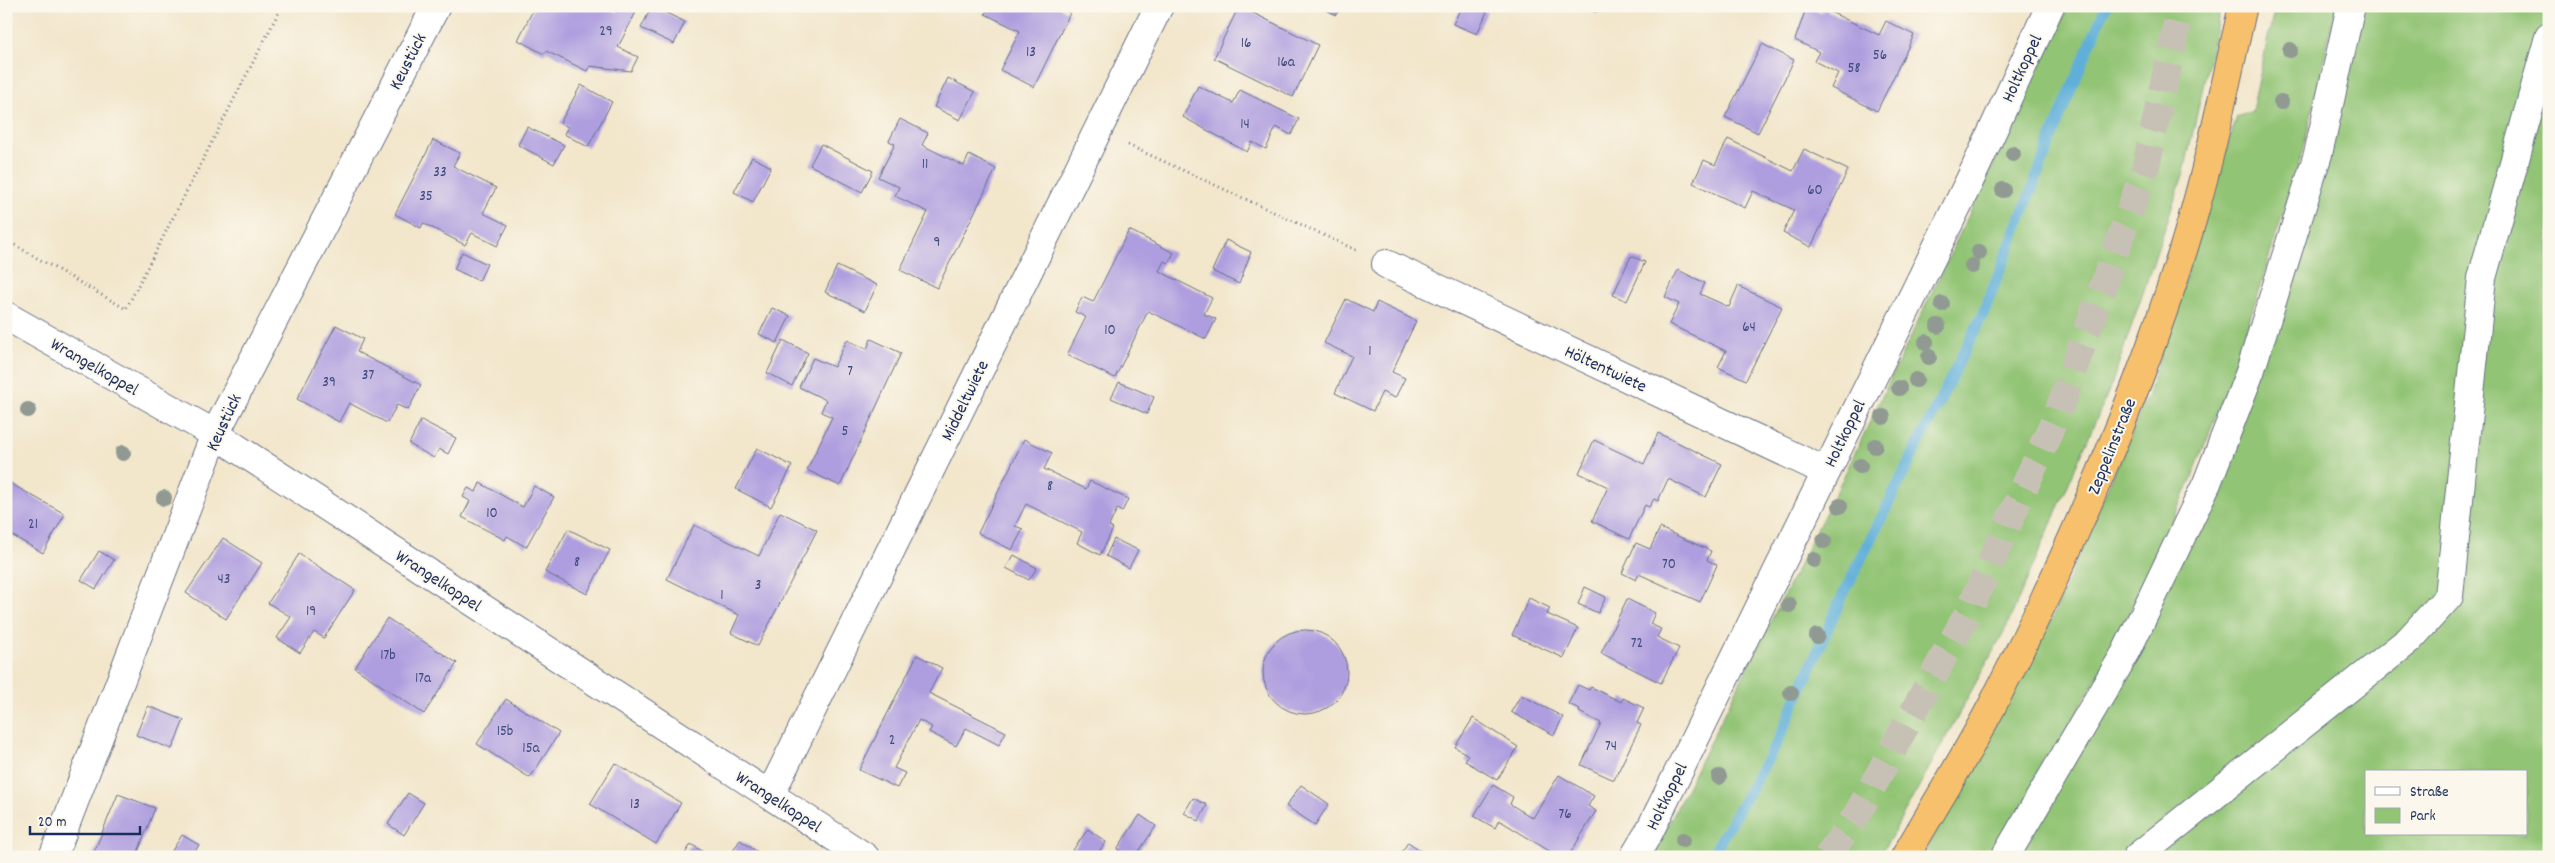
<svg xmlns="http://www.w3.org/2000/svg" width="2555" height="863" viewBox="0 0 2555 863" font-family="Dekko,sans-serif">
<style>
.green{fill:#92c474;stroke:#567a69;fill-rule:evenodd}
.lines{fill:none;stroke-linecap:round;stroke-linejoin:round}
.stream{stroke:#5fafd9;stroke-width:11}
.building{fill:#af9edf}
.highway-tunnel{stroke:#c7c1b5;stroke-width:28;stroke-dasharray:28 14;stroke-linecap:butt}
.minor-casing{stroke:#666f84;stroke-width:30}
.highway-casing{stroke:#666f84;stroke-width:30}
.path{stroke:#666f84;stroke-width:3;stroke-dasharray:1 4;stroke-linecap:butt}
.minor{stroke:#fff;stroke-width:28}
.highway{stroke:#f7c06c;stroke-width:28}
.tree{fill:#909a93}
.labels{text-anchor:middle;stroke-width:4;stroke-linejoin:round;paint-order:stroke}
.number-label{font-size:15px;fill:#404b7e}
.street-label{font-size:18px;fill:#1b2f5e;stroke:#fbf7ec}
</style>
<rect width="100%" height="100%" fill="#fbf7ec"/>
<filter id="ink" filterUnits="userSpaceOnUse"><feTurbulence type="fractalNoise" baseFrequency=".02" numOctaves="2"/><feDisplacementMap in="SourceGraphic" scale="10" xChannelSelector="R" yChannelSelector="G"/><feConvolveMatrix kernelMatrix="1 2 1 2 8 2 1 2 1" color-interpolation-filters="sRGB"/></filter>
<filter id="wash" filterUnits="userSpaceOnUse"><feTurbulence type="fractalNoise" baseFrequency=".0096" numOctaves="4" result="noise"/><feDisplacementMap in="SourceGraphic" scale="20" xChannelSelector="R" yChannelSelector="G"/><feGaussianBlur stdDeviation="1.12" result="paint"/><feColorMatrix in="noise" values="0 0 0 0 0 0 0 0 0 0 0 0 0 0 0 0 0 1.4 0 .05"/><feComposite in="paint" operator="in"/></filter>
<g filter="url(#wash)">
<rect width="100%" height="100%" fill="#f2e6cb"/>
<g class="green">
<polygon points="2069,6 2221,6 2184,172 2112,383 2007,626 1890,839 1878,857 1652,857 1843,478"/>
<polygon points="2275,6 2336,6 2303,151 2233,371 2191,480 2113,649 2029,796 1990,857 1922,857 2045,634 2148,394 2237,117 2252,111"/>
<path d="M2360,6H2549V857H2016L2215,484ZM2366,772H2526V834H2366Z"/>
</g>
<g class="lines">
<polyline class="stream" points="1711,857 1778,741 1839,603 1983,314 2063,109 2106,6"/>
</g>
<g id="blocks">
<g class="building">
<polygon points="535,6 606,6 617,12 620,6 625,6 636,12 618,47 638,57 631,71 590,66 587,71 546,51 544,54 518,40"/>
<polygon points="652,6 685,22 674,44 641,28"/>
<polygon points="989,6 1057,6 1070,13 1034,87 1000,70 1020,31 985,14"/>
<polygon points="1239,6 1318,45 1293,97 1214,58"/>
<polygon points="1319,6 1341,6 1336,15"/>
<polygon points="1462,6 1476,6 1487,12 1477,34 1453,24"/>
<polygon points="1577,6 1615,6 1595,12"/>
<polygon points="1807,6 1822,13 1824,9 1879,35 1886,21 1914,35 1877,111 1831,88 1838,73 1814,61 1819,52 1795,40"/>
<polygon points="1762,44 1794,60 1758,133 1725,117"/>
<polygon points="948,78 975,92 960,120 934,107"/>
<polygon points="581,85 612,102 588,147 564,134 568,127 560,123"/>
<polygon points="1198,86 1233,103 1240,90 1299,119 1291,135 1276,127 1266,149 1252,142 1247,152 1183,117"/>
<polygon points="900,119 928,133 922,145 964,166 969,155 996,169 937,288 900,270 928,212 895,196 899,187 878,177 895,144 889,141"/>
<polygon points="527,127 564,145 554,164 518,145"/>
<polygon points="1728,139 1793,171 1804,149 1848,170 1811,247 1783,233 1794,210 1753,191 1745,208 1693,183 1704,160 1715,165"/>
<polygon points="433,140 460,153 453,166 496,188 483,213 508,225 497,246 472,233 465,245 423,223 421,228 395,214"/>
<polygon points="821,144 873,171 862,192 810,165"/>
<polygon points="752,157 771,167 753,202 734,192"/>
<polygon points="1129,230 1174,253 1168,263 1164,261 1159,271 1212,298 1204,314 1216,319 1206,339 1148,311 1115,378 1067,355 1086,317 1075,312 1082,297 1093,302"/>
<polygon points="1226,240 1251,252 1239,284 1212,271"/>
<polygon points="462,252 487,264 479,281 454,269"/>
<polygon points="1631,256 1645,262 1627,301 1613,295"/>
<polygon points="837,266 877,285 865,311 825,292"/>
<polygon points="1678,270 1705,283 1700,294 1729,307 1738,286 1782,307 1746,380 1718,367 1726,351 1669,324 1679,304 1665,297"/>
<polygon points="1346,299 1373,312 1377,302 1416,321 1392,372 1405,378 1395,398 1382,392 1373,411 1335,393 1352,356 1324,343"/>
<polygon points="772,308 790,316 777,343 759,334"/>
<polygon points="336,325 363,339 357,352 421,385 408,410 397,405 387,423 349,403 339,422 297,399"/>
<polygon points="871,339 901,353 840,486 807,470 832,417 821,412 826,400 799,387 813,358 834,367 847,340 867,349"/>
<polygon points="783,340 808,353 792,386 767,373"/>
<polygon points="1119,382 1154,397 1147,414 1111,398"/>
<polygon points="421,420 456,438 448,454 439,449 434,458 409,444"/>
<polygon points="1658,433 1722,464 1706,497 1668,479 1658,501 1654,499 1649,507 1645,505 1629,539 1592,521 1608,487 1579,473 1594,440 1644,464"/>
<polygon points="1024,439 1052,453 1044,469 1086,489 1090,481 1128,499 1122,512 1117,509 1109,526 1113,529 1100,555 1077,543 1082,532 1026,504 1015,526 1023,529 1012,550 978,533"/>
<polygon points="757,448 792,466 771,507 736,489"/>
<polygon points="6,481 65,514 43,553 6,532"/>
<polygon points="480,483 523,507 534,486 554,497 526,547 507,536 505,540 462,517 470,501 463,497 468,488 476,492"/>
<polygon points="780,512 817,530 758,646 731,633 739,615 667,579 694,525 759,556"/>
<polygon points="1660,528 1711,551 1707,560 1717,565 1700,602 1639,574 1636,580 1622,573 1636,543 1650,549"/>
<polygon points="568,529 610,550 587,594 545,572"/>
<polygon points="223,538 262,563 226,619 186,593"/>
<polygon points="1114,539 1138,550 1129,568 1106,556"/>
<polygon points="99,551 114,560 96,589 81,580"/>
<polygon points="299,554 355,590 324,638 314,632 300,653 277,638 291,617 268,603"/>
<polygon points="1014,555 1037,568 1029,580 1006,568"/>
<polygon points="1585,587 1606,597 1598,613 1578,604"/>
<polygon points="1529,598 1550,608 1547,614 1578,628 1564,658 1512,635"/>
<polygon points="1627,599 1655,613 1650,624 1661,629 1657,637 1679,648 1661,683 1601,653"/>
<polygon points="387,618 457,663 424,714 355,668"/>
<circle cx="1305" cy="672" r="42"/>
<polygon points="917,655 942,668 929,693 1006,732 999,745 966,728 956,746 929,732 932,727 919,720 894,768 905,773 897,788 859,770"/>
<polygon points="1578,685 1589,690 1591,687 1621,702 1623,698 1644,708 1637,723 1641,725 1614,780 1581,765 1601,723 1579,712 1580,709 1568,704"/>
<polygon points="1521,695 1563,717 1554,735 1511,712"/>
<polygon points="506,699 559,733 530,778 477,744"/>
<polygon points="148,706 184,720 172,749 136,735"/>
<polygon points="1473,718 1518,747 1497,780 1465,761 1468,755 1455,747"/>
<polygon points="615,763 681,803 656,844 590,804"/>
<polygon points="1559,775 1594,796 1588,806 1596,811 1568,857 1559,857 1499,820 1495,828 1474,816 1493,785 1513,797 1510,804 1533,818"/>
<polygon points="1301,785 1329,804 1315,825 1286,806"/>
<polygon points="408,793 424,803 404,835 388,824"/>
<polygon points="118,794 155,808 136,857 92,857"/>
<polygon points="1193,798 1207,805 1199,821 1184,813"/>
<polygon points="1140,815 1156,826 1135,857 1129,857 1117,849"/>
<polygon points="1088,829 1106,842 1095,857 1068,857"/>
<polygon points="182,835 199,845 191,857 168,857"/>
<polygon points="740,840 765,857 729,857"/>
<polygon points="1408,842 1431,857 1399,857"/>
<polygon points="691,844 711,857 683,857"/>
</g>
</g>
</g>
<g filter="url(#ink)">
<use href="#blocks" fill-opacity="0" stroke="#666f84" stroke-width="1"/>
<g class="lines">
<polyline class="highway-tunnel" points="1827,857 1856,816 1969,611 2058,412 2146,166 2181,6"/>
<g class="minor-casing">
<g id="minor">
<polyline points="1386,264 1825,471"/>
<polyline points="6,316 215,434 865,857"/>
<polyline points="770,795 1159,6"/>
<polyline points="53,857 215,434 436,6"/>
<polyline points="1634,857 1649,832 1969,182 2050,6"/>
<polyline points="2005,857 2126,652 2207,483 2250,372 2318,154 2351,6"/>
<polyline points="2137,857 2409,640 2449,596 2482,278 2549,37"/>
</g>
</g>
<g class="highway-casing">
<path id="highway" d="M1905,857C1934,806 1966,756 1993,704C2068,556 2136,403 2185,244C2209,166 2225,86 2243,6"/>
</g>
<g class="path">
<polyline points="1128,145 1356,250"/>
<polyline points="6,240 126,309 282,6"/>
</g>
<use href="#minor" class="minor"/>
<use href="#highway" class="highway"/>
</g>
<g class="tree">
<circle cx="2290" cy="50" r="8"/>
<circle cx="2281" cy="102" r="8"/>
<circle cx="2013" cy="154" r="8"/>
<circle cx="2003" cy="190" r="8"/>
<circle cx="1979" cy="252" r="8"/>
<circle cx="1972" cy="266" r="8"/>
<circle cx="1942" cy="304" r="8"/>
<circle cx="1938" cy="326" r="8"/>
<circle cx="1926" cy="342" r="8"/>
<circle cx="1929" cy="357" r="8"/>
<circle cx="1916" cy="380" r="8"/>
<circle cx="1899" cy="388" r="8"/>
<circle cx="28" cy="410" r="8"/>
<circle cx="1883" cy="417" r="8"/>
<circle cx="1875" cy="446" r="8"/>
<circle cx="123" cy="453" r="8"/>
<circle cx="1860" cy="466" r="8"/>
<circle cx="164" cy="498" r="8"/>
<circle cx="1840" cy="506" r="8"/>
<circle cx="1824" cy="541" r="8"/>
<circle cx="1814" cy="560" r="8"/>
<circle cx="1789" cy="605" r="8"/>
<circle cx="1817" cy="636" r="8"/>
<circle cx="1791" cy="693" r="8"/>
<circle cx="1719" cy="777" r="8"/>
<circle cx="1683" cy="840" r="8"/>
</g>
</g>
<g class="labels">
<g class="number-label">
<text x="606" y="35">29</text>
<text x="1246" y="47">16</text>
<text x="1031" y="56">13</text>
<text x="1880" y="59">56</text>
<text x="1286" y="66">16a</text>
<text x="1854" y="72">58</text>
<text x="1245" y="128">14</text>
<text x="925" y="168">11</text>
<text x="440" y="176">33</text>
<text x="1815" y="194">60</text>
<text x="426" y="200">35</text>
<text x="937" y="246">9</text>
<text x="1749" y="331">64</text>
<text x="1110" y="334">10</text>
<text x="1370" y="355">1</text>
<text x="850" y="375">7</text>
<text x="368" y="379">37</text>
<text x="329" y="386">39</text>
<text x="845" y="435">5</text>
<text x="1050" y="490">8</text>
<text x="492" y="517">10</text>
<text x="33" y="528">21</text>
<text x="577" y="566">8</text>
<text x="1669" y="568">70</text>
<text x="224" y="583">43</text>
<text x="758" y="589">3</text>
<text x="722" y="599">1</text>
<text x="311" y="615">19</text>
<text x="1637" y="647">72</text>
<text x="388" y="659">17b</text>
<text x="423" y="682">17a</text>
<text x="505" y="735">15b</text>
<text x="892" y="744">2</text>
<text x="1611" y="750">74</text>
<text x="531" y="752">15a</text>
<text x="635" y="808">13</text>
<text x="1565" y="818">76</text>
</g>
<g class="street-label">
<text transform="translate(407 61) rotate(-63)" y="6">Keustück</text>
<text transform="translate(2021 68) rotate(-65)" y="6">Holtkoppel</text>
<text transform="translate(95 366) rotate(30)" y="6">Wrangelkoppel</text>
<text transform="translate(1606 368) rotate(25)" y="6">Höltentwiete</text>
<text transform="translate(964 400) rotate(-64)" y="6">Middeltwiete</text>
<text transform="translate(223 422) rotate(-65)" y="6">Keustück</text>
<text transform="translate(1844 433) rotate(-64)" y="6">Holtkoppel</text>
<text transform="translate(2111 446) rotate(-68)" y="6">Zeppelinstraße</text>
<text transform="translate(439 580) rotate(33)" y="6">Wrangelkoppel</text>
<text transform="translate(1666 796) rotate(-64)" y="6">Holtkoppel</text>
<text transform="translate(779 801) rotate(33)" y="6">Wrangelkoppel</text>
</g>
</g>
<rect width="2555" height="863" fill="none" stroke="#fbf7ec" stroke-width="25"/>
<rect x="2365" y="770" width="162" height="65" fill="#fbf7ec" stroke="#a1a7b3"/>
<rect x="2375" y="787" width="25" height="8" fill="#ffffff" stroke="#a1a7b3"/>
<text x="2410" y="796" font-size="15" fill="#1b2f5e">Straße</text>
<rect x="2375" y="808" width="25" height="15" fill="#92c474" stroke="#a1a7b3"/>
<text x="2410" y="820" font-size="15" fill="#1b2f5e">Park</text>
<path d="M30 826v8h110v-8" fill="none" stroke="#1b2f5e" stroke-width="2.5"/>
<text x="38" y="826" font-size="15" fill="#1b2f5e" stroke="#fbf7ec" stroke-width="4" paint-order="stroke">20 m</text>
</svg>
